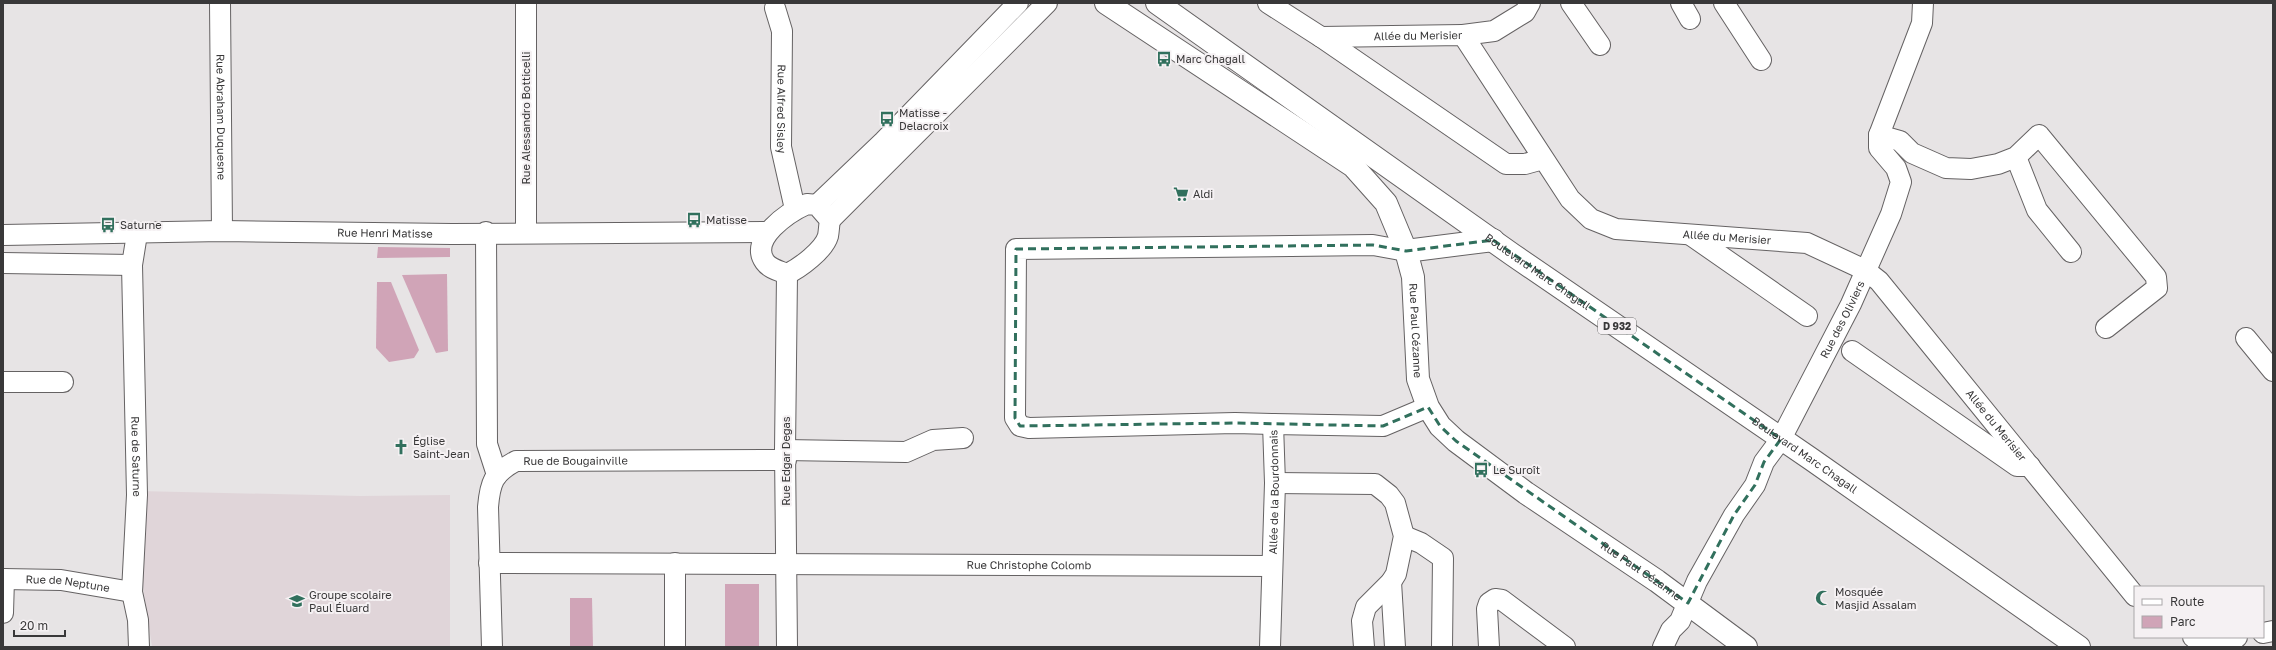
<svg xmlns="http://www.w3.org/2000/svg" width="2276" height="650" viewBox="0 0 2276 650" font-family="'Golos Text',sans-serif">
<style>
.built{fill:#e0d5d9}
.green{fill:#d0a4b7}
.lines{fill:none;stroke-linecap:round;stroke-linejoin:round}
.minor-casing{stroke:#656263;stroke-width:22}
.major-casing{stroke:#656263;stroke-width:24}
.minor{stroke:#fff;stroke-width:20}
.major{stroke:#fff;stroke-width:22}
.marked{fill:none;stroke:#31705d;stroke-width:3;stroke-dasharray:8 5;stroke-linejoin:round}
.labels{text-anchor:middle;stroke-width:4;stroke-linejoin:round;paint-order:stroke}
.shield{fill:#f5f1f3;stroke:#717071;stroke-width:1}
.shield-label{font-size:10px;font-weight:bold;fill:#393839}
.street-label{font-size:11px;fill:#393839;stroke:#f5f1f3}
.poi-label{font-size:11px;fill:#393839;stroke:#f5f1f3;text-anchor:start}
</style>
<rect width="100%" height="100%" fill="#e7e4e5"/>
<polygon class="built" points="138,491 360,496 450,495 450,647 152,647 138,554"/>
<g class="green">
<polygon points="378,247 450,248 450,257 377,258"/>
<polygon points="447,274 448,351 436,353 402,275"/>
<polygon points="377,282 391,282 419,350 414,358 389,362 376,348"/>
<rect x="725" y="584" width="34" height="63"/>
<polygon points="570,598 592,598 593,647 570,647"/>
</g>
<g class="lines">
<g class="minor-casing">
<g id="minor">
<path id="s1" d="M220,3L222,231"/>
<polyline points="526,3 526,232"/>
<path id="s2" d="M1268,3L1321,37L1463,35L1570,199L1591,219L1616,229L1807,243L1865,270L1879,281L2135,596"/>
<polyline points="1571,3 1600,45"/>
<polyline points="1681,3 1690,19"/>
<polyline points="1724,3 1761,60"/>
<path id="s3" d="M775,8L782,31L781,147L795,209"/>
<polyline points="1463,35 1494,31 1525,12 1530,3"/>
<polyline points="1321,37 1506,164 1525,164 1543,159"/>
<polyline points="1879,135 1900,141 1912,153 1946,168 1971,169 1998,164 2016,157 2039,135 2156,277 2157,288 2106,328"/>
<polyline points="2016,157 2037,210 2071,252"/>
<path d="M807,204L817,205L830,220C829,225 829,231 828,236C824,250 800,268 787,274C780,271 770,269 765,262C748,239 789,212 807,204Z"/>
<polyline points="817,205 884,141 1018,3"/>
<polyline points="830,220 1047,3"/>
<polyline points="486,232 487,444 497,475"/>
<path id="s4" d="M137,234L132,265L137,495L132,592L138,620L139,647"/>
<path id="s5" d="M3,235L222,231L452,234L767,232"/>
<polyline points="1692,236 1807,316"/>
<polyline points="3,263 132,265"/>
<polyline points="2246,338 2273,371"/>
<polyline points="1852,351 2017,466 2030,466"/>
<polyline points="3,382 63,382"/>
<polyline points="1273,424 1235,423 1029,428 1020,426 1015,418 1016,249 1373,245 1406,251"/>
<polyline points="785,450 906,452 933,440 963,438"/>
<polyline points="1275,483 1375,484 1389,495 1395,503 1404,536 1396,574 1391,582 1366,607 1362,621 1364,647"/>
<polyline points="1404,536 1421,543 1443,558 1442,647"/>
<path id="s6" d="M489,563L1272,566"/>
<polyline points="675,563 675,647"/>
<path id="s7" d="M3,579L61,580L132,592"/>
<polyline points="1391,582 1395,647"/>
<polyline points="3,613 4,579"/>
<polyline points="2263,633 2273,631"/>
<polyline points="2193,637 2218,640 2237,637"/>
<path id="s8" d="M492,647L488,507C490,483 493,473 516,461L786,460"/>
<polyline points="787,647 785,450 787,274"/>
<path id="s9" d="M1270,647L1275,483L1273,424L1383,426L1428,407"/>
<polyline points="1489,647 1487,609 1489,603 1495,599 1502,600 1565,647"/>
<path id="s10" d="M1663,647L1671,630L1680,621L1697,581L1734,515L1755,485L1764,462L1781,439L1851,304L1891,214L1901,182L1896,168L1879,148V135L1922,23L1923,3"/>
</g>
</g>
<g class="major-casing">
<g id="major">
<path id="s11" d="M1106,3L1353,166L1386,203L1406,251L1413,277L1418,379L1428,407L1440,426L1456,441L1526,493L1657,581L1746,647"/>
<path id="s12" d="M1157,3L1513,255L1811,459L2079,647"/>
<polyline points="1406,251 1493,240"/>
</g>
</g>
<use href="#minor" class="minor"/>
<use href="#major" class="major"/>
</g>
<path class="marked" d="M1493,240L1781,439L1764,462L1755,485L1734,515L1688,603L1456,441L1440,426L1428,407L1383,426L1235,423L1020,426L1015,418L1016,249L1373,245L1406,251Z"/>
<defs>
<g id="bus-bare" transform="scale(1.2)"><path d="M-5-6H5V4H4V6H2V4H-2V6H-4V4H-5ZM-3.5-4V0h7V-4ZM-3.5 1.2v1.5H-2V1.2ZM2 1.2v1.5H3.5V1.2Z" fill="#31705d" stroke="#f5f1f3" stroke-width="2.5" paint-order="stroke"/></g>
<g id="supermarket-bare" transform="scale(1.2)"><path d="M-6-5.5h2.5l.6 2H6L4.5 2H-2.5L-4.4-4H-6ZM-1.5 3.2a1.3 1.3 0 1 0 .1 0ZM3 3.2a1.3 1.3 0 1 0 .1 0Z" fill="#31705d" stroke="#f5f1f3" stroke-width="2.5" paint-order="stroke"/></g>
<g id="church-bare" transform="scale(1.2)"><path d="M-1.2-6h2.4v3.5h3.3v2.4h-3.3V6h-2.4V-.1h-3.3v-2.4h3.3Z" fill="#31705d" stroke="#f5f1f3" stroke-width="2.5" paint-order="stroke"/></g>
<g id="mosque-bare" transform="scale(1.2)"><path d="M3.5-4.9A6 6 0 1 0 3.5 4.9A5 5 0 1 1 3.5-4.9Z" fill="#31705d" stroke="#f5f1f3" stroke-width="2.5" paint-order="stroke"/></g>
<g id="school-bare" transform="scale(1.2)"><path d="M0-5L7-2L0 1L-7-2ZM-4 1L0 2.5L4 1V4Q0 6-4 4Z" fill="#31705d" stroke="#f5f1f3" stroke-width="2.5" paint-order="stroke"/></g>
</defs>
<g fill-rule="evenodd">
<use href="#bus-bare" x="1164" y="59"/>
<use href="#bus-bare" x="887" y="119"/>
<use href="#supermarket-bare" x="1181" y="194"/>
<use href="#bus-bare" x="694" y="220"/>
<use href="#bus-bare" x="108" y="225"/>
<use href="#church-bare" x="401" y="447"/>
<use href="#bus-bare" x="1481" y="470"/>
<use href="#mosque-bare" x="1823" y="598"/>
<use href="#school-bare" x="297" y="601"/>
</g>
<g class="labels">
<rect class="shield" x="1598" y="318" width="38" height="16" rx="3"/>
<g class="shield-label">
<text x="1617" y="330">D 932</text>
</g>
<g class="street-label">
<text dy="4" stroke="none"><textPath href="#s2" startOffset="160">Allée du Merisier</textPath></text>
<text dy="4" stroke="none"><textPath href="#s3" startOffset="102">Rue Alfred Sisley</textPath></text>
<text dy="4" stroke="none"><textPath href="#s1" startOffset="114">Rue Abraham Duquesne</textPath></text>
<text transform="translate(526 118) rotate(-90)" y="4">Rue Alessandro Botticelli</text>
<text dy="4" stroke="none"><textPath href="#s5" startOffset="382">Rue Henri Matisse</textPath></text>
<text dy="4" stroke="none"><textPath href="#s2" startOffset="568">Allée du Merisier</textPath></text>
<text dy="4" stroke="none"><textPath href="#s12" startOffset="466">Boulevard Marc Chagall</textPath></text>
<text dy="4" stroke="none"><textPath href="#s10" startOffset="375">Rue des Oliviers</textPath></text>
<text dy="4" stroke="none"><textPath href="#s11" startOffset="478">Rue Paul Cézanne</textPath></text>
<text dy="4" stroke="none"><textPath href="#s2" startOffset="916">Allée du Merisier</textPath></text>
<text dy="4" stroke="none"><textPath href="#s4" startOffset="223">Rue de Saturne</textPath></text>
<text dy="4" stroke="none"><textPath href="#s12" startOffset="790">Boulevard Marc Chagall</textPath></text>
<text dy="4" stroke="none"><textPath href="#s8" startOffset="257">Rue de Bougainville</textPath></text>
<text transform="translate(786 461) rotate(-90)" y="4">Rue Edgar Degas</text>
<text dy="4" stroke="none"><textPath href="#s9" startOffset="155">Allée de la Bourdonnais</textPath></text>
<text dy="4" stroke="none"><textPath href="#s6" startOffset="540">Rue Christophe Colomb</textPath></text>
<text dy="4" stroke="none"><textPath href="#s11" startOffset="827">Rue Paul Cézanne</textPath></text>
<text dy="4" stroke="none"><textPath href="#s7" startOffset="65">Rue de Neptune</textPath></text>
</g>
<g class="poi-label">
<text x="1176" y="63">Marc Chagall</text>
<text x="899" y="117">Matisse -<tspan x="899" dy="13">Delacroix</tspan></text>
<text x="1193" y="198">Aldi</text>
<text x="706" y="224">Matisse</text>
<text x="120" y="229">Saturne</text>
<text x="413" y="445">Église<tspan x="413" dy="13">Saint-Jean</tspan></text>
<text x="1493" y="474">Le Suroît</text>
<text x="1835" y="596">Mosquée<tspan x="1835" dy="13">Masjid Assalam</tspan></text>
<text x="309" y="599">Groupe scolaire<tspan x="309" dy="13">Paul Éluard</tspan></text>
</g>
</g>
<rect width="2276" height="650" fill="none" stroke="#393839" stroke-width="8"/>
<rect x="2134" y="586" width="130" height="52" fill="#f5f1f3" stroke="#aaa7a9"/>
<rect x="2142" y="599" width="20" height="6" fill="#ffffff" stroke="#aaa7a9"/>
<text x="2170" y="606" font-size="12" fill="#393839">Route</text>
<rect x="2142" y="616" width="20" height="12" fill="#d0a4b7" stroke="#aaa7a9"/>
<text x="2170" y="626" font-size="12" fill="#393839">Parc</text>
<path d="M14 630v6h51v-6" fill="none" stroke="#393839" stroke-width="2"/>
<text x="20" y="630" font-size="12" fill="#393839" stroke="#f5f1f3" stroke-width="3" paint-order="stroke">20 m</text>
</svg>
